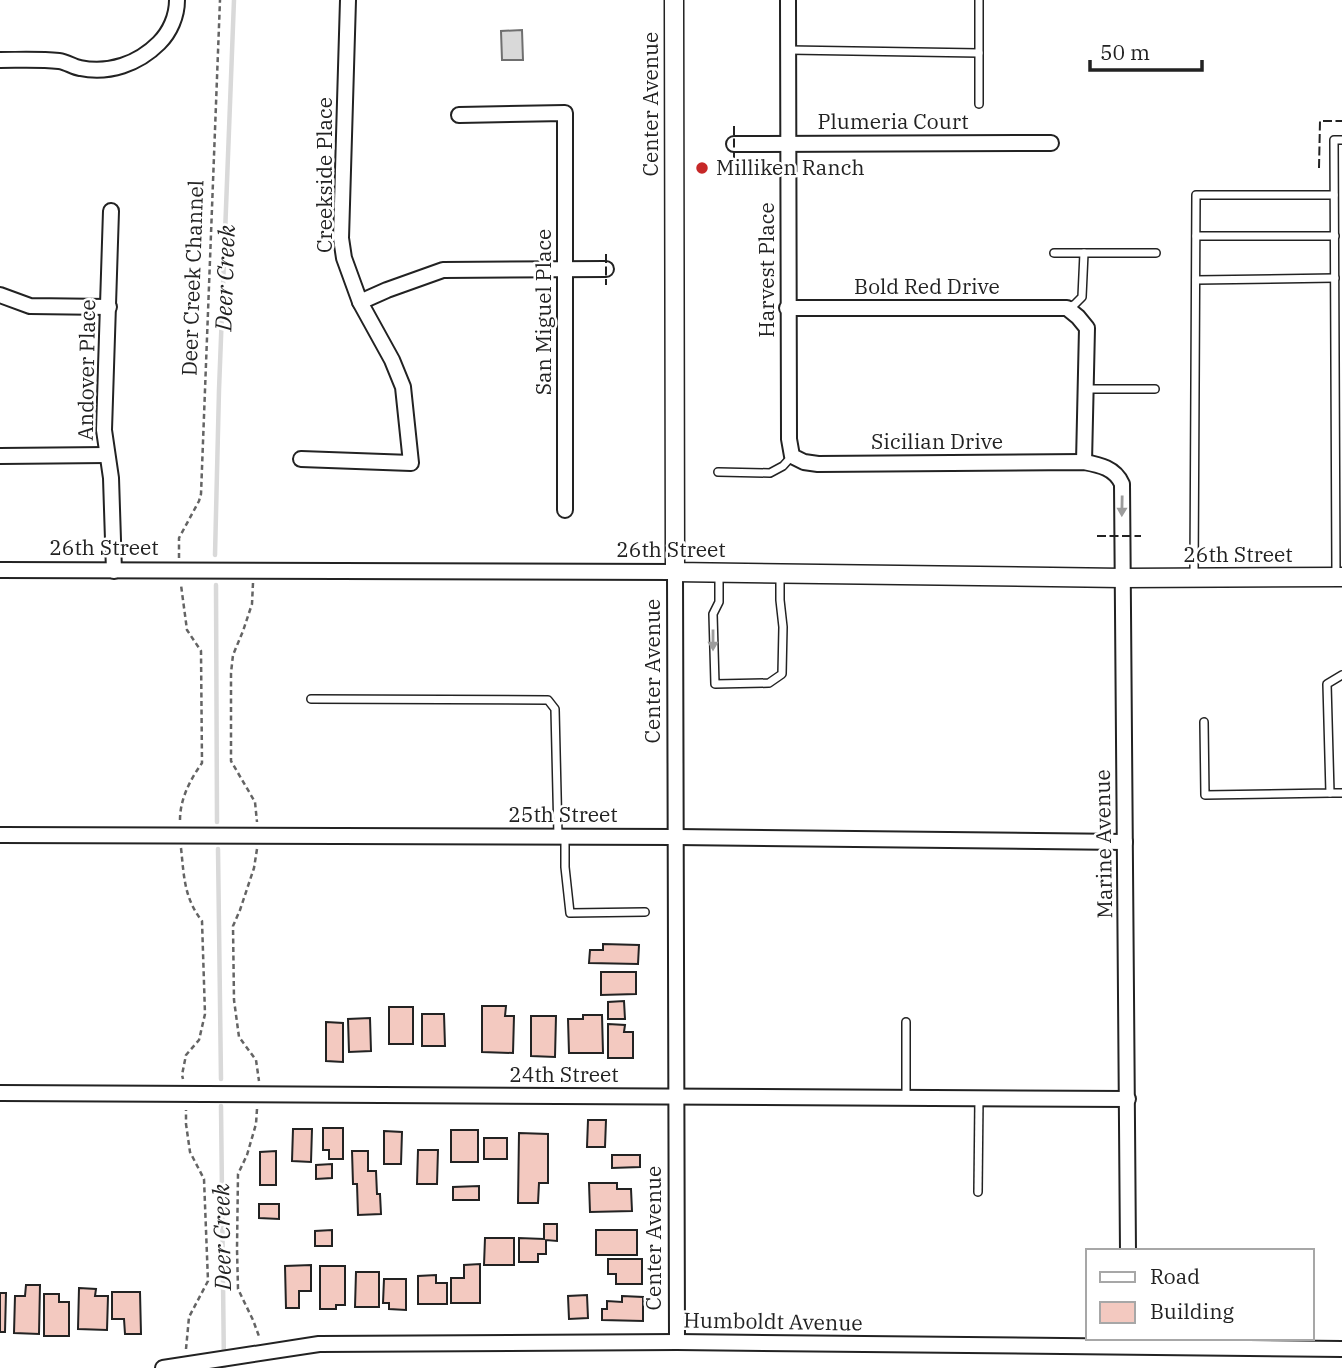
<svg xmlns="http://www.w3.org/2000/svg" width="1342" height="1368" viewBox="0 0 1342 1368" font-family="'IBM Plex Serif',serif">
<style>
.water{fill:#d9d9d9;stroke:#6f6f6f;stroke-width:2}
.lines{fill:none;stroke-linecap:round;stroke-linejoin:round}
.stream{stroke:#d9d9d9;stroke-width:4.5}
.building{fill:#f3c9c0;stroke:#222;stroke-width:2}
.service-casing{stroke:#222;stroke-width:10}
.minor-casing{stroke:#222;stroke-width:18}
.tertiary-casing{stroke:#222;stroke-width:21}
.path{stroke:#646464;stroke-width:2.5;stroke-dasharray:5 3.5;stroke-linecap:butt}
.service{stroke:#fff;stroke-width:7}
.minor{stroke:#fff;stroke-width:14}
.tertiary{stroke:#fff;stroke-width:18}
.fence{stroke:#222;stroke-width:2;stroke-dasharray:9 3.5;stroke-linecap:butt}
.oneway{fill:#9c9c9c}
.poi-dot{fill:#c62828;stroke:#fff;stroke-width:2.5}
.labels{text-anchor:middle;stroke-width:5;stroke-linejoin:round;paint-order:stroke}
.street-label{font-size:21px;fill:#222;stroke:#fff}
.poi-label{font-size:21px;fill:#222;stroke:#fff;text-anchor:start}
.water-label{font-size:23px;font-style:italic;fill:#222;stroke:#fff}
</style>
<rect width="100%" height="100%" fill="#fff"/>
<polygon class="water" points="522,30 523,60 502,60 501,31"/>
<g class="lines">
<g class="stream">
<polyline points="215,555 219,390 234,0"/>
<polyline points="216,585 217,822"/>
<polyline points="218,849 221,1079"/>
<polyline points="221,1106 224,1368"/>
</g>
</g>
<g class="building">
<polygon points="603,944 639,945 638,964 589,963 590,950 603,950"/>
<polygon points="601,972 636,972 636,994 601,995"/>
<polygon points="624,1001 625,1019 608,1019 608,1002"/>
<polygon points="482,1006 506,1006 505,1016 514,1016 513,1053 482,1052"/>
<rect x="389" y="1007" width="24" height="37"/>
<polygon points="422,1014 444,1014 445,1046 422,1046"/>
<polygon points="583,1015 602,1015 603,1053 569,1053 568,1019 583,1019"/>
<polygon points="531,1016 556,1016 555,1057 531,1056"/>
<polygon points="370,1018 371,1051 349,1052 348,1019"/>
<polygon points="326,1022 343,1023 343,1062 326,1061"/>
<polygon points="608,1024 625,1025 624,1032 633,1032 633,1058 608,1058"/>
<polygon points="588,1120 606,1120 605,1147 587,1147"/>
<polygon points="323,1128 343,1128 343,1159 329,1159 329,1150 323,1150"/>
<polygon points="293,1129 312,1129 311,1162 292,1161"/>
<rect x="451" y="1130" width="27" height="32"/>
<polygon points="384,1131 402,1132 401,1164 384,1164"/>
<polygon points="519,1133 548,1134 548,1183 539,1183 538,1203 518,1203"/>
<rect x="484" y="1138" width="23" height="21"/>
<polygon points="418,1150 438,1150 437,1184 417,1184"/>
<polygon points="276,1151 276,1185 260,1185 260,1152"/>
<polygon points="352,1151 368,1151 368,1171 376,1171 377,1194 380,1194 381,1214 358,1215 357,1184 353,1184"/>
<polygon points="612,1155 640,1155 640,1167 612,1168"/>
<polygon points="332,1164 332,1178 316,1179 316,1165"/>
<polygon points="589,1183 617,1183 617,1189 631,1189 632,1211 590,1212"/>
<polygon points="479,1186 479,1200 453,1200 453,1187"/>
<polygon points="259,1204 279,1204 279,1219 259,1218"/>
<polygon points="544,1224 557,1224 557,1241 546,1240 546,1254 538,1254 538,1262 519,1262 519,1238 544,1239"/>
<polygon points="332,1230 332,1246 315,1246 315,1231"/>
<rect x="596" y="1230" width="41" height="25"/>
<polygon points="485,1238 514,1238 514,1265 484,1265"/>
<polygon points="608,1259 642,1259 642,1284 616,1284 616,1274 608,1274"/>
<polygon points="480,1264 480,1303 451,1303 451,1278 464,1278 464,1265"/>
<polygon points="311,1265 311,1291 299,1291 299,1308 286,1308 285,1266"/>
<polygon points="320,1266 345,1266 345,1305 336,1305 336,1309 320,1309"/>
<polygon points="356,1272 379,1272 379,1307 355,1307"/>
<polygon points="436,1275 436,1283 447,1283 447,1304 418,1304 418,1276"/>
<polygon points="384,1279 406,1279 406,1310 389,1309 389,1303 383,1303"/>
<polygon points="26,1285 40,1285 39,1334 14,1333 15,1296 25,1296"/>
<polygon points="79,1288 96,1289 95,1296 108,1296 107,1330 78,1329"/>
<polygon points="112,1292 140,1292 141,1334 125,1334 124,1319 112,1319"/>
<polygon points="0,1293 6,1293 5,1332 0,1332"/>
<polygon points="44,1294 59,1294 59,1302 69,1302 69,1336 44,1336"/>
<polygon points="587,1295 588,1318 569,1319 568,1296"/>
<polygon points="622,1296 643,1297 643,1321 602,1320 602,1309 607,1309 607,1301 622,1302"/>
</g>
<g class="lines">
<g class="service-casing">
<g id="service">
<polyline points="979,0 979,104"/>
<polyline points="789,50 979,53"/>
<polyline points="1196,236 1335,236"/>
<polyline points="1054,253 1156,253"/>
<polyline points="1196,280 1335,278"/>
<polyline points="1068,308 1075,304 1082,297 1084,253"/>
<polyline points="1086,389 1155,389"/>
<polyline points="718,472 770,473 783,466 792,456"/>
<polyline points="719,573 719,602 713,614 715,684 769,683 782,674 783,627 780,600 780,574"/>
<polyline points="1194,576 1196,195 1334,195"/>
<polyline points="1336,576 1334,140 1342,140"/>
<polyline points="311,699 548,700 555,709 558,836"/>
<polyline points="1204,722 1205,795 1330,793 1327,684 1342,675"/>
<polyline points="1330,793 1342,793"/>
<polyline points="565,837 565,867 570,913 645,912"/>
<polyline points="906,1022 906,1097"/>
<polyline points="978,1192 979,1098"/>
</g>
</g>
<g class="minor-casing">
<g id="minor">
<path d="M788,0L789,439L792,456L804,462L818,464L1084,462C1100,465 1115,468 1122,484L1128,1251"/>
<path d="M0,60C20,60 40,59 59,61C67,62 73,67 80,68C109,74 138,64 159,43C170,32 177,16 177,0"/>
<polyline points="459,115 565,113 565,510"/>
<polyline points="734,144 1051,143"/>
<polyline points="111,211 104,430 111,478 114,571"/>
<polyline points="0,295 30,306 109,307"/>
<polyline points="360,302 387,290 443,270 606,269"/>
<polyline points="787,308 1067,308 1078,317 1087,328 1084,462"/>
<polyline points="0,456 107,455"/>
<polyline points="301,459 411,463 403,387 392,360 360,302 344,258 341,238 348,0"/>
<polyline points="0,570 675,572 677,1342"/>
<polyline points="0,835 676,837 1125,842"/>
<polyline points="0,1093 1128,1099"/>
<polyline points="163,1368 319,1344 677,1342 1342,1349"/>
</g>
</g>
<g class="tertiary-casing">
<polyline id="tertiary" points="674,0 675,572 1122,578 1342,577"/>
</g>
<g class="path">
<polyline points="179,558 179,538 199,501 201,494 220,0"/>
<polyline points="253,583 252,604 243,631 233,655 231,673 231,761 255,802 257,822"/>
<path d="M180,820C180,799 190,780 202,763L201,651L187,630L181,585"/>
<path d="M181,848C184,876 184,898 202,921L205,1014L199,1040L186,1055L182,1075L183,1079"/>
<polyline points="257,849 254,868 240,910 233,926 234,1000 239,1037 256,1060 259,1081"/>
<polyline points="257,1109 256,1124 247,1155 238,1174 237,1249 238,1289 253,1320 260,1339"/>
<polyline points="186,1349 189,1317 208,1281 204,1179 190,1152 186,1124 186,1110"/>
</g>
<use href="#service" class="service"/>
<use href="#minor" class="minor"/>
<use href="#tertiary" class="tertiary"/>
<g class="fence">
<polyline points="734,126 734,159"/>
<polyline points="1319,168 1320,121 1342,121"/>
<polyline points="606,254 606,285"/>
<polyline points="1097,536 1141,536"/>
</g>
</g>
<defs><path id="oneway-solid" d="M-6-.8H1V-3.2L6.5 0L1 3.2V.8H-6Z" transform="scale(1.75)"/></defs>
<g class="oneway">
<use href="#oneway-solid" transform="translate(1122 506) rotate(91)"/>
<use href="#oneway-solid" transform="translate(713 640) rotate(90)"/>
</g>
<circle class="poi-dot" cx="702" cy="168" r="7"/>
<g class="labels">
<g class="street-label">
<text transform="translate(651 104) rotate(-90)" y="7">Center Avenue</text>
<text x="893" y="129">Plumeria Court</text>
<text transform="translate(325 175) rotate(-90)" y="7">Creekside Place</text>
<text transform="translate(767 270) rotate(-90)" y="7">Harvest Place</text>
<text transform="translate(193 278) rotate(-88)" y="7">Deer Creek Channel</text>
<text x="927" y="294">Bold Red Drive</text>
<text transform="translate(544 312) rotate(-90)" y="7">San Miguel Place</text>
<text transform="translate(87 370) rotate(-89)" y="7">Andover Place</text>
<text x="937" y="449">Sicilian Drive</text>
<text x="104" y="555">26th Street</text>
<text x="671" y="557">26th Street</text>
<text x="1238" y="562">26th Street</text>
<text transform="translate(653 671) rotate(-90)" y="7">Center Avenue</text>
<text x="563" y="822">25th Street</text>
<text transform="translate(1104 844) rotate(-91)" y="7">Marine Avenue</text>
<text x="564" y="1082">24th Street</text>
<text transform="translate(654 1238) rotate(-90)" y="7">Center Avenue</text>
<text transform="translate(773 1322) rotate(1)" y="7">Humboldt Avenue</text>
</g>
<g class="poi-label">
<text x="716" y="175">Milliken Ranch</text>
</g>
<g class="water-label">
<text transform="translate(225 278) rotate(-88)" y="8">Deer Creek</text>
<text transform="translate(222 1237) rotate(-91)" y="8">Deer Creek</text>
</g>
</g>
<rect x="1086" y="1249" width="228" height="91" fill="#ffffff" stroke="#a7a7a7" stroke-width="2"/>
<rect x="1100" y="1272" width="35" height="10" fill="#ffffff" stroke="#a7a7a7" stroke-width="2"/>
<text x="1150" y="1284" font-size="21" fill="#222222">Road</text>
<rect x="1100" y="1302" width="35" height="21" fill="#f3c9c0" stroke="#a7a7a7" stroke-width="2"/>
<text x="1150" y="1319" font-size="21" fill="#222222">Building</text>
<path d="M1090 60v10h112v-10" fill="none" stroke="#222222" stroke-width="3.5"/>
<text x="1100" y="60" font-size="21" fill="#222222" stroke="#ffffff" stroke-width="5" paint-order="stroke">50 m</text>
</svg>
